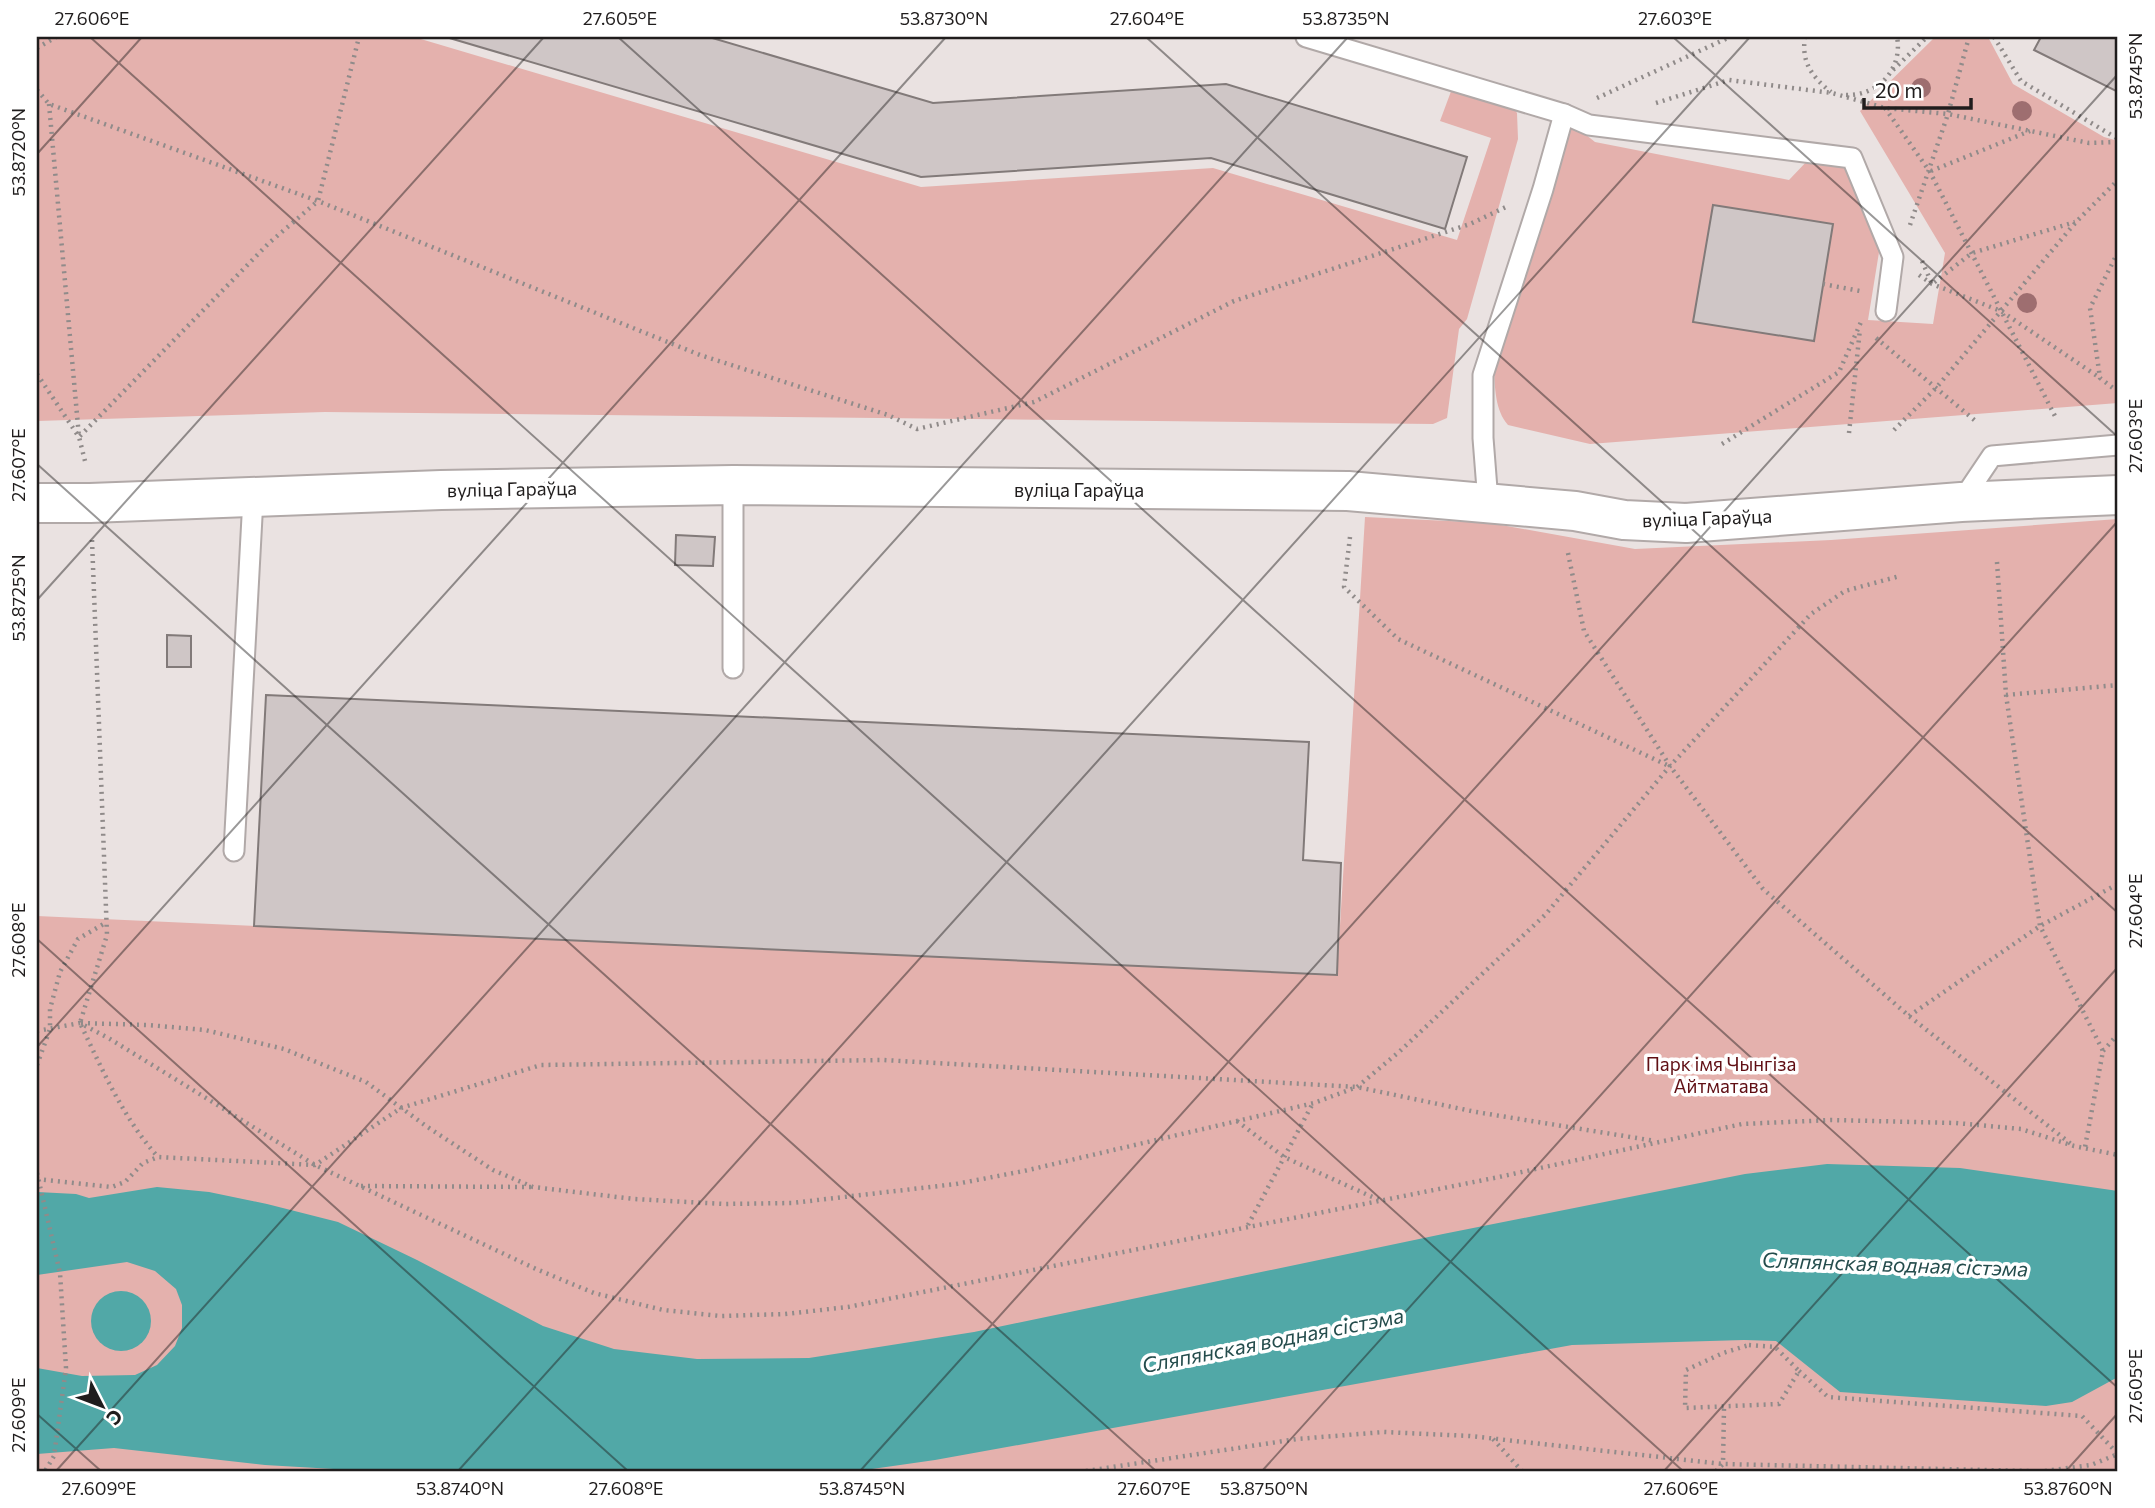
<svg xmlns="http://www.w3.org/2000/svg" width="2155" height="1508" viewBox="0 0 2155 1508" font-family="Commissioner,sans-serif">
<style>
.green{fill:#e4b1ad}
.water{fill:#51a8a7}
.building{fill:#cfc6c6;stroke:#827a79;stroke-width:2}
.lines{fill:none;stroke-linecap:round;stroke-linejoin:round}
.lane-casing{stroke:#b1a9a8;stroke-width:23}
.street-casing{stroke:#b1a9a8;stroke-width:42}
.path{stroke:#908b8a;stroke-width:4.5;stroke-dasharray:2 5;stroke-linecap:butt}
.lane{stroke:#fff;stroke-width:19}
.street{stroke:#fff;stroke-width:38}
.tree{fill:#9e6e70}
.ticks{fill:none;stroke:#201d1d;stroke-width:2;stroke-opacity:0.45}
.labels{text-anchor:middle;stroke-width:7;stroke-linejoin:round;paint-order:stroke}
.street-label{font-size:19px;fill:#201d1d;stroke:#fff}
.park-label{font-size:19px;fill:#600f14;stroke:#fff}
.water-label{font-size:21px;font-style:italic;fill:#244c4c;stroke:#fff}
.neatline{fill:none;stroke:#201d1d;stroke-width:2.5}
.ticks-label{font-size:18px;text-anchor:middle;fill:#201d1d}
</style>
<rect width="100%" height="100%" fill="#eae2e1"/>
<g class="green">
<polygon points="37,37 414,37 921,187 1213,168 1457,240 1491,138 1440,121 1453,86 1510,103 1517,113 1518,139 1467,319 1459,329 1447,418 1433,424 325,412 37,421"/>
<path d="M1935,37H1988L2013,84L2104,137L2118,141V304L2115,310L2118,312V403L1590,444L1508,425C1495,410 1495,388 1494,369L1566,119L1595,142L1789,180L1809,159L1843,164L1880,246L1868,320L1933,324L1945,253L1860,111Z"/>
<polygon points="1365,517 1490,523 1635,549 1831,540 2118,519 2118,1471 37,1471 37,916 1337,975"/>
</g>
<g class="water">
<polygon points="1827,1164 1960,1168 2118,1191 2118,1377 2072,1402 2046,1406 1840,1392 1776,1341 1744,1340 1572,1345 935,1460 858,1471 368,1471 265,1465 114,1448 37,1454 37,1368 82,1376 135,1375 157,1365 175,1346 182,1328 182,1305 176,1289 155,1271 127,1262 37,1275 37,1192 76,1194 89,1198 157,1187 209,1192 267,1204 338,1222 417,1260 543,1326 614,1349 697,1359 809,1358 974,1332 1443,1234 1745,1174"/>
<circle cx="121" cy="1321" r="30"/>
</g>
<g class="building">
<polygon points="446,37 709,37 933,103 1226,84 1467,157 1445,229 1211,158 921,177"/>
<polygon points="2041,37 2118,37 2118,92 2034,50"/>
<polygon points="1713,205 1833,224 1814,341 1693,322"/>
<polygon points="676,535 715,537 713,566 675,565"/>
<polygon points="167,635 191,636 191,667 167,667"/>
<polygon points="266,695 1309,742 1303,860 1341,863 1337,975 254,926"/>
</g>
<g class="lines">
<g class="lane-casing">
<g id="lane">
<polyline points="1306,37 1564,114 1589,125 1852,158 1893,257 1886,311"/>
<polyline points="733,485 733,668"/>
<polyline points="1488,502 1483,438 1483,375 1543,189 1564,114"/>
<polyline points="1961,502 1992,456 2118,445"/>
<polyline points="234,851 253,498"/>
</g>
</g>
<g class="street-casing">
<polyline id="street" points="37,503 90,503 441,490 733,485 1348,491 1575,511 1624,520 1686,523 1961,502 2118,495"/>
</g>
<g class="path">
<path d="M1805,37C1801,62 1812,77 1831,92"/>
<polyline points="1994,37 2021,81 2118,139"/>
<polyline points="37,48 56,37"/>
<polyline points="1893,70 1927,37"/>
<polyline points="37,90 49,104 318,201 700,355 888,415 917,429 1034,402 1234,301 1470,224 1508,206"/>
<path d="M1846,95C1878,96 1903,69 1897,37"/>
<polyline points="1597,98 1730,37"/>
<polyline points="1656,103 1729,80 1832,93 1885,108 1948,114 2089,143 2118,142"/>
<polyline points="49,104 79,437 86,465"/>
<polyline points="1885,108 1930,172 2056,418"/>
<polyline points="1931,171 2030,131"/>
<polyline points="1910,225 1948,114 1969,37"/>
<polyline points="2118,252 2090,308 2100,378 2118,392"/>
<polyline points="1922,261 1932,284 1972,253 2075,222"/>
<polyline points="1919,275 1932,284 2001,311 2100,378"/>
<polyline points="1823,284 1860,291"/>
<polyline points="1876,338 1978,423"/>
<polyline points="37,374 79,437 269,243 318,201 359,37"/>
<polyline points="1894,430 1936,388 2076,222 2118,180"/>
<polyline points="1849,433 1860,329"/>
<polyline points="1722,444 1839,372 1861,322"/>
<polyline points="1350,537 1344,587 1398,639 1669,766"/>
<path d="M92,540L107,935L80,1023C102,1069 123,1118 158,1157"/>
<polyline points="1568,553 1584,631 1670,766 1763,889 1909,1016 2071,1144"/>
<polyline points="1997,562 2006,695 2040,926 2103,1051 2085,1147"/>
<polyline points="2006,695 2118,685"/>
<polyline points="1909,1016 2040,926 2118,884"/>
<polyline points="81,1023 148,1025 205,1030 284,1049 366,1082 426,1126 493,1170 533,1187 634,1199 724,1204 792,1203 956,1184 1024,1171 1314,1103 1357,1087 1400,1051 1545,915 1670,766 1811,614 1845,591 1900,576"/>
<polyline points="37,1031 80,1023 110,1039 315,1165 536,1269 594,1293 663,1310 721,1316 785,1314 848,1307 1499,1177 1742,1124 1831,1120 1956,1123 2021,1129 2074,1146 2118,1155"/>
<polyline points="2103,1051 2118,1034"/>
<polyline points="37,1065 50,1029 50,1009 60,972 78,939 107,922"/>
<polyline points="1237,1121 1284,1157 1379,1200"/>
<polyline points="37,1173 60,1273 66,1368 54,1456 45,1471"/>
<polyline points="37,1179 112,1187 125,1182 143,1163 158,1157 315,1165 401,1108 541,1065 883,1060 1357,1087 1476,1112 1655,1141"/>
<polyline points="361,1186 531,1187"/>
<polyline points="1248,1225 1313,1103"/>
<polygon points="1749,1345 1775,1347 1799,1371 1779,1404 1685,1408 1686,1370 1723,1353"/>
<polyline points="1799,1371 1828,1397 2082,1416 2118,1454"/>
<polyline points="1493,1439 1522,1471"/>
<polyline points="1086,1471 1297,1439 1384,1432 1470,1436 1723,1464 2029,1471"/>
<polyline points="1716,1471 1723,1464 1724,1408"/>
<polyline points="2045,1471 2091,1465 2118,1454"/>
</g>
<use href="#lane" class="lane"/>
<use href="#street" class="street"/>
</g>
<g class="tree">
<circle cx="1921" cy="88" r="10"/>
<circle cx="2022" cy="111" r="10"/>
<circle cx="2027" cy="303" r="10"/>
</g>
<path class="ticks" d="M90,37L1683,1471M618,37L2118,1388M1146,37L2118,913M1673,37L2118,437M37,154L142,37M37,464L1156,1471M37,600L544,37M37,939L628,1471M37,1047L946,37M37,1414L101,1471M56,1471L1348,37M458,1471L1750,37M860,1471L2118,74M1262,1471L2118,521M1664,1471L2118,967M2066,1471L2118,1413"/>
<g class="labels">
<g class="street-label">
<text transform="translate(512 489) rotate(-1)" y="7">вуліца Гараўца</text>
<text x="1079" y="497">вуліца Гараўца</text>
<text transform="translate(1707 518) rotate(-2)" y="7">вуліца Гараўца</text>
</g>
<g class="park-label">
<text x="1721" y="1071">Парк імя Чынгіза<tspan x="1721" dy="22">Айтматава</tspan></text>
</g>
<g class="water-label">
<text transform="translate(1895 1265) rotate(2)" y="7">Сляпянская водная сістэма</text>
<text transform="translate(1273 1341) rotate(-11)" y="7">Сляпянская водная сістэма</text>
</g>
</g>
<rect width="2155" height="1508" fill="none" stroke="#ffffff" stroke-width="77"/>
<g transform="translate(102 1406) rotate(132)" stroke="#ffffff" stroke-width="5" paint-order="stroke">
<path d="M0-5L12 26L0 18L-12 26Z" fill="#201d1d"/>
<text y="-10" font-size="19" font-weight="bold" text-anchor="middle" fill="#201d1d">С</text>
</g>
<path d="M1864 98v10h107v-10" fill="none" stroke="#201d1d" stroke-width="3.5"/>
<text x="1875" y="98" font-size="21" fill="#201d1d" stroke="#ffffff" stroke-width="5" paint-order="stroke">20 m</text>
<rect x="38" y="38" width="2078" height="1432" class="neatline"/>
<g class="ticks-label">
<text x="92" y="25">27.606°E</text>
<text x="620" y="25">27.605°E</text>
<text x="944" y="25">53.8730°N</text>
<text x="1147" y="25">27.604°E</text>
<text x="1346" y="25">53.8735°N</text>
<text x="1675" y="25">27.603°E</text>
<text transform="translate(2136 76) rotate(-90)" y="6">53.8745°N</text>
<text transform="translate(19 152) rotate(-90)" y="6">53.8720°N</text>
<text transform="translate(2136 436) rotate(-90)" y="6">27.603°E</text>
<text transform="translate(19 465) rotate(-90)" y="6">27.607°E</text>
<text transform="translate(19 598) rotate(-90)" y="6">53.8725°N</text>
<text transform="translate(2136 911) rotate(-90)" y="6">27.604°E</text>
<text transform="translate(19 940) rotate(-90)" y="6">27.608°E</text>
<text transform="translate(2136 1386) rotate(-90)" y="6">27.605°E</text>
<text transform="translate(19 1415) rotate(-90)" y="6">27.609°E</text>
<text x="99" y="1495">27.609°E</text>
<text x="460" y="1495">53.8740°N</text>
<text x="626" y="1495">27.608°E</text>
<text x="862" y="1495">53.8745°N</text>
<text x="1154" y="1495">27.607°E</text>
<text x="1264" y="1495">53.8750°N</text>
<text x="1681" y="1495">27.606°E</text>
<text x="2068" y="1495">53.8760°N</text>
</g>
</svg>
